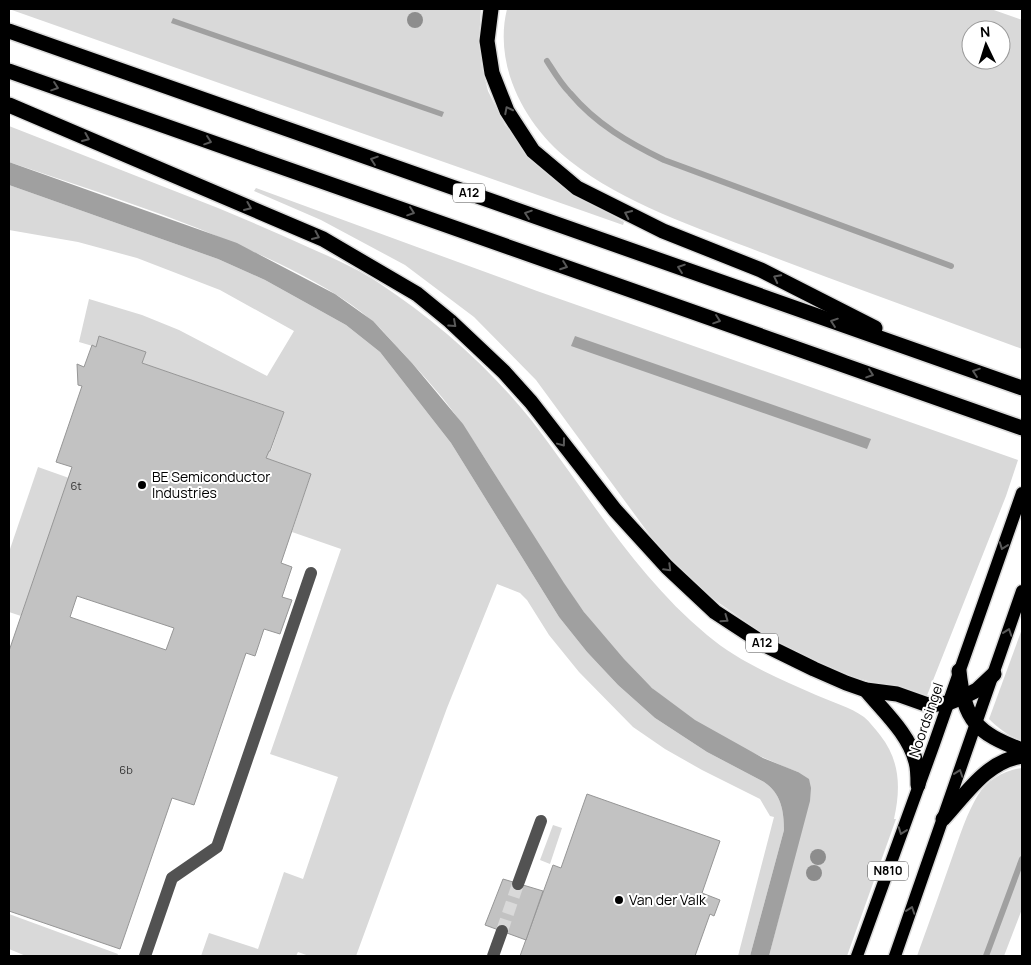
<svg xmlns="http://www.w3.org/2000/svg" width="1031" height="965" viewBox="0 0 1031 965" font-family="Manrope,sans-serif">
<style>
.green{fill:#d9d9d9;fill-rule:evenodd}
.water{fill:#a0a0a0}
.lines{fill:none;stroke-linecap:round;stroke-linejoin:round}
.stream{stroke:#a0a0a0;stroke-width:6}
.building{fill:#c2c2c2;stroke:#969696;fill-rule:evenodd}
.minor-tunnel{stroke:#d9d9d9;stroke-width:12;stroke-dasharray:12 6;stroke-linecap:butt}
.major-casing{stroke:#dbdbdb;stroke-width:15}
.highway-casing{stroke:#dbdbdb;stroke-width:18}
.minor{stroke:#525252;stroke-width:12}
.major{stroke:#000;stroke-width:12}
.highway{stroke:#000;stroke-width:15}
.tree{fill:#8d8d8d}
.oneway{stroke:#595959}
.poi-dot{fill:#000;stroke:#fff;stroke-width:2}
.labels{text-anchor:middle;stroke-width:4;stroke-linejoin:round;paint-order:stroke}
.number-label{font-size:11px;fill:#303030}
.shield{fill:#fff;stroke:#4c4c4c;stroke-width:1}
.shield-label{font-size:12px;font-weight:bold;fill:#000}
.poi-label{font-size:14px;fill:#000;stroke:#fff;text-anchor:start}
.street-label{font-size:14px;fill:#000;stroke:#fff}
</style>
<rect width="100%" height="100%" fill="#fff"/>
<g class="green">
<polygon points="9,9 481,9 479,40 482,67 488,91 505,125 529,153 574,193 624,222 623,225"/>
<path d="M507,9H991L1022,20V349C935,317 847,285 760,252C696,227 624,204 570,161C525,126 493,66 507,9ZM971,30H1001V60H971Z"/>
<path d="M9,126C79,153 148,181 218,208C249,221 280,234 310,248C333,258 358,269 379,283C436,321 489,367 532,421C588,494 636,576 707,635C739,662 778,678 816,695C832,702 850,707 864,717C870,722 875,729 880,735C900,760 901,788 894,819H896L847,956H769L788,882L798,772C746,752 693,725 651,687C571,615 524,514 464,427C447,401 422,374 401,351C391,341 383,330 372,321C345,297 312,280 280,264C193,222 100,193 9,162Z"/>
<path d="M9,185L218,259L265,280L346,325L380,352L451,443L559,617L587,652L618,685L655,718L707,752L764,782C781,793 784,811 784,830L750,956H738L774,817L770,816L760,799L702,770L665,749L633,727L579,672L549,635L527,600L520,593L497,584L447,708L356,956H309L298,952L296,956H201L209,933L258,949L284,872L303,879L338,777L270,754L341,549L292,532L311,474L266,458L269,451H271L284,412L142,363L146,352L100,336L96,347L79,342L89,299L142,315L179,330L267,376L294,331L220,290L137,258L78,242L9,230Z"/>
<polygon points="256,188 537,291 1018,460 1006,496 926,698 847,675 786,650 709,596 663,553 536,380 474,317 405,265 321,220 254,191"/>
<polygon points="38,467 69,478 21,616 9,612 9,552"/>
<path d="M1022,629V741C1009,736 999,729 989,719Z"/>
<path d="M1022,768V909L1004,956H917C929,923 941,889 953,855C960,835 967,813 978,795C987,780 1005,770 1022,768Z"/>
<polygon points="553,825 562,828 550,864 540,860"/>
<polygon points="9,914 118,954 117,956 26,956 9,949"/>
</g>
<g class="water">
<polygon points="173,18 444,112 442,117 171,23"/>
<path d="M9,162L237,243L335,294L373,321L412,363L463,424L564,583L584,612L624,659L652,688L695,720L763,758L798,772L809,779L811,788L810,801L769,956H750L784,830C784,811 781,793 764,782L707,752L655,718L618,685L587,652L559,617L451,443L380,352L346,325L265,280L218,259L9,185Z"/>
<polygon points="575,336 871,439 867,449 571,346"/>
</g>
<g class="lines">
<g class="stream">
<path d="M547,61C554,72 561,84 570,93C596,124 629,143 664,160L951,266"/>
<polyline points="986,956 1022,859"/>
</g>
</g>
<g class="building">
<path d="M99,336L146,352L142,363L284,412L270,451H269L266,458L311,474L281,563L292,567L282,597L292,600L280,634L264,629L255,656L246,653L194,805L172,798L120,949L9,911V651L72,467L56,462L82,386L78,385L77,364L84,367L92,345L96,347ZM77,596L174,628L166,650L70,617Z"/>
<polygon points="587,794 720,841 702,893 720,900 714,916 710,914 695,956 520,956 553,865 561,868"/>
<polygon points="503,879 543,891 526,940 485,925"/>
</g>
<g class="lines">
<polyline class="minor-tunnel" points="502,931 518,884"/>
<g class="major-casing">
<g id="major">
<polyline points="857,956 934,744 1022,493"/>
<polyline points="895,956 1022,591"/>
</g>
</g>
<g class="highway-casing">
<g id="highway">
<polyline points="491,9 487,41 492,73 507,111 533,151 577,188 663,231 761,270 875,328"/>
<polyline points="9,31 1022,388"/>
<polyline points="9,71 1022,428"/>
<polyline points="9,105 323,239 417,294 450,321 504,372 531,402 615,510 667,567 715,612 767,646 814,669 846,683 866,690 897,694 928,705 948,703 963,697 977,690 994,674"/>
<path d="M959,671C964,721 977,733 1022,750"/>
<path d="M866,690C884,712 909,734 916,762C918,769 918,778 918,785"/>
<path d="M943,819C966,794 987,761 1022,756"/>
</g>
</g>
<g class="minor">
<polyline points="518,884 541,821"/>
<polyline points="145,956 172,878 217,847 311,573"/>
<polyline points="493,956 502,931"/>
</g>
<use href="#major" class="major"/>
<use href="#highway" class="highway"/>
</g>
<g class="tree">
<circle cx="415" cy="20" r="8"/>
<circle cx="818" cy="857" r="8"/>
<circle cx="814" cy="873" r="8"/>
</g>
<defs><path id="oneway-chevron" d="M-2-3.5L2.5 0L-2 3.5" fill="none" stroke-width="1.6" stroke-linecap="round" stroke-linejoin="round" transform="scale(1.25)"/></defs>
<g class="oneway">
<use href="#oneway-chevron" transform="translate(55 87) rotate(19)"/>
<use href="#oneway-chevron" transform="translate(508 110) rotate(-117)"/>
<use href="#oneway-chevron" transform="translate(86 138) rotate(23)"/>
<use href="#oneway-chevron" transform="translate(208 141) rotate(19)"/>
<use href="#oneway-chevron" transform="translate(374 160) rotate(-161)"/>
<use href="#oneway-chevron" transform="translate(248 207) rotate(23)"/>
<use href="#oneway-chevron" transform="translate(411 212) rotate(19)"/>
<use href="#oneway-chevron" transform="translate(528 214) rotate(-161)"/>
<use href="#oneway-chevron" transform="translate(628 214) rotate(-155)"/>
<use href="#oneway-chevron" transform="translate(316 236) rotate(24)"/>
<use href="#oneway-chevron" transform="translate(564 266) rotate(20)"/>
<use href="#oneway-chevron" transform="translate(681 268) rotate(-161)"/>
<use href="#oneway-chevron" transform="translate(777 278) rotate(-153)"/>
<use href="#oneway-chevron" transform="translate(717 320) rotate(19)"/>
<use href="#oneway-chevron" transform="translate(834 322) rotate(-161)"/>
<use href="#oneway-chevron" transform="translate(453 324) rotate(42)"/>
<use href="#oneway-chevron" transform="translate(976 372) rotate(-161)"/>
<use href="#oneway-chevron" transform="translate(870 374) rotate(19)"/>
<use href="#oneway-chevron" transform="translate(562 443) rotate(53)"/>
<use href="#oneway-chevron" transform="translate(1003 546) rotate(110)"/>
<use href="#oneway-chevron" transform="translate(668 568) rotate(45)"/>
<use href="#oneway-chevron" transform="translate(725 619) rotate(35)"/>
<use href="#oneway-chevron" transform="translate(1008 632) rotate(-71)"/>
<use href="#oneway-chevron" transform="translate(959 773) rotate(-71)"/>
<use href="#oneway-chevron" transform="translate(902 831) rotate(110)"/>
<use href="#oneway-chevron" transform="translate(911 910) rotate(-71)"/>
</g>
<g class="poi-dot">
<circle cx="142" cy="485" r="5"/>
<circle cx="619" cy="900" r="5"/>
</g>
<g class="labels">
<g class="number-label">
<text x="76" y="490">6t</text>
<text x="126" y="774">6b</text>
</g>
<g class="shield">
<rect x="453" y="183.5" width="32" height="19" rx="4"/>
<rect x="746" y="633.5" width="32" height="19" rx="4"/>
<rect x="868" y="861.5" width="40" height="19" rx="4"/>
</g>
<g class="shield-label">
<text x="469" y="197">A12</text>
<text x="762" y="647">A12</text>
<text x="888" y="875">N810</text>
</g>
<g class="poi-label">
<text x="152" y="482">BE Semiconductor<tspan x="152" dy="16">Industries</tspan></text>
<text x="629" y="905">Van der Valk</text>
</g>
<g class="street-label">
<text transform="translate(926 720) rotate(-71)" y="5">Noordsingel</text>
</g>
</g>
<rect width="1031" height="965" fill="none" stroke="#000000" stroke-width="20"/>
<g transform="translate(986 45) rotate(356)"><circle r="24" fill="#ffffff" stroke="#999999"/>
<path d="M0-4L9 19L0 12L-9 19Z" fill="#000000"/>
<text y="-8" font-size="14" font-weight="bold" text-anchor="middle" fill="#000000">N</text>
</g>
</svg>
